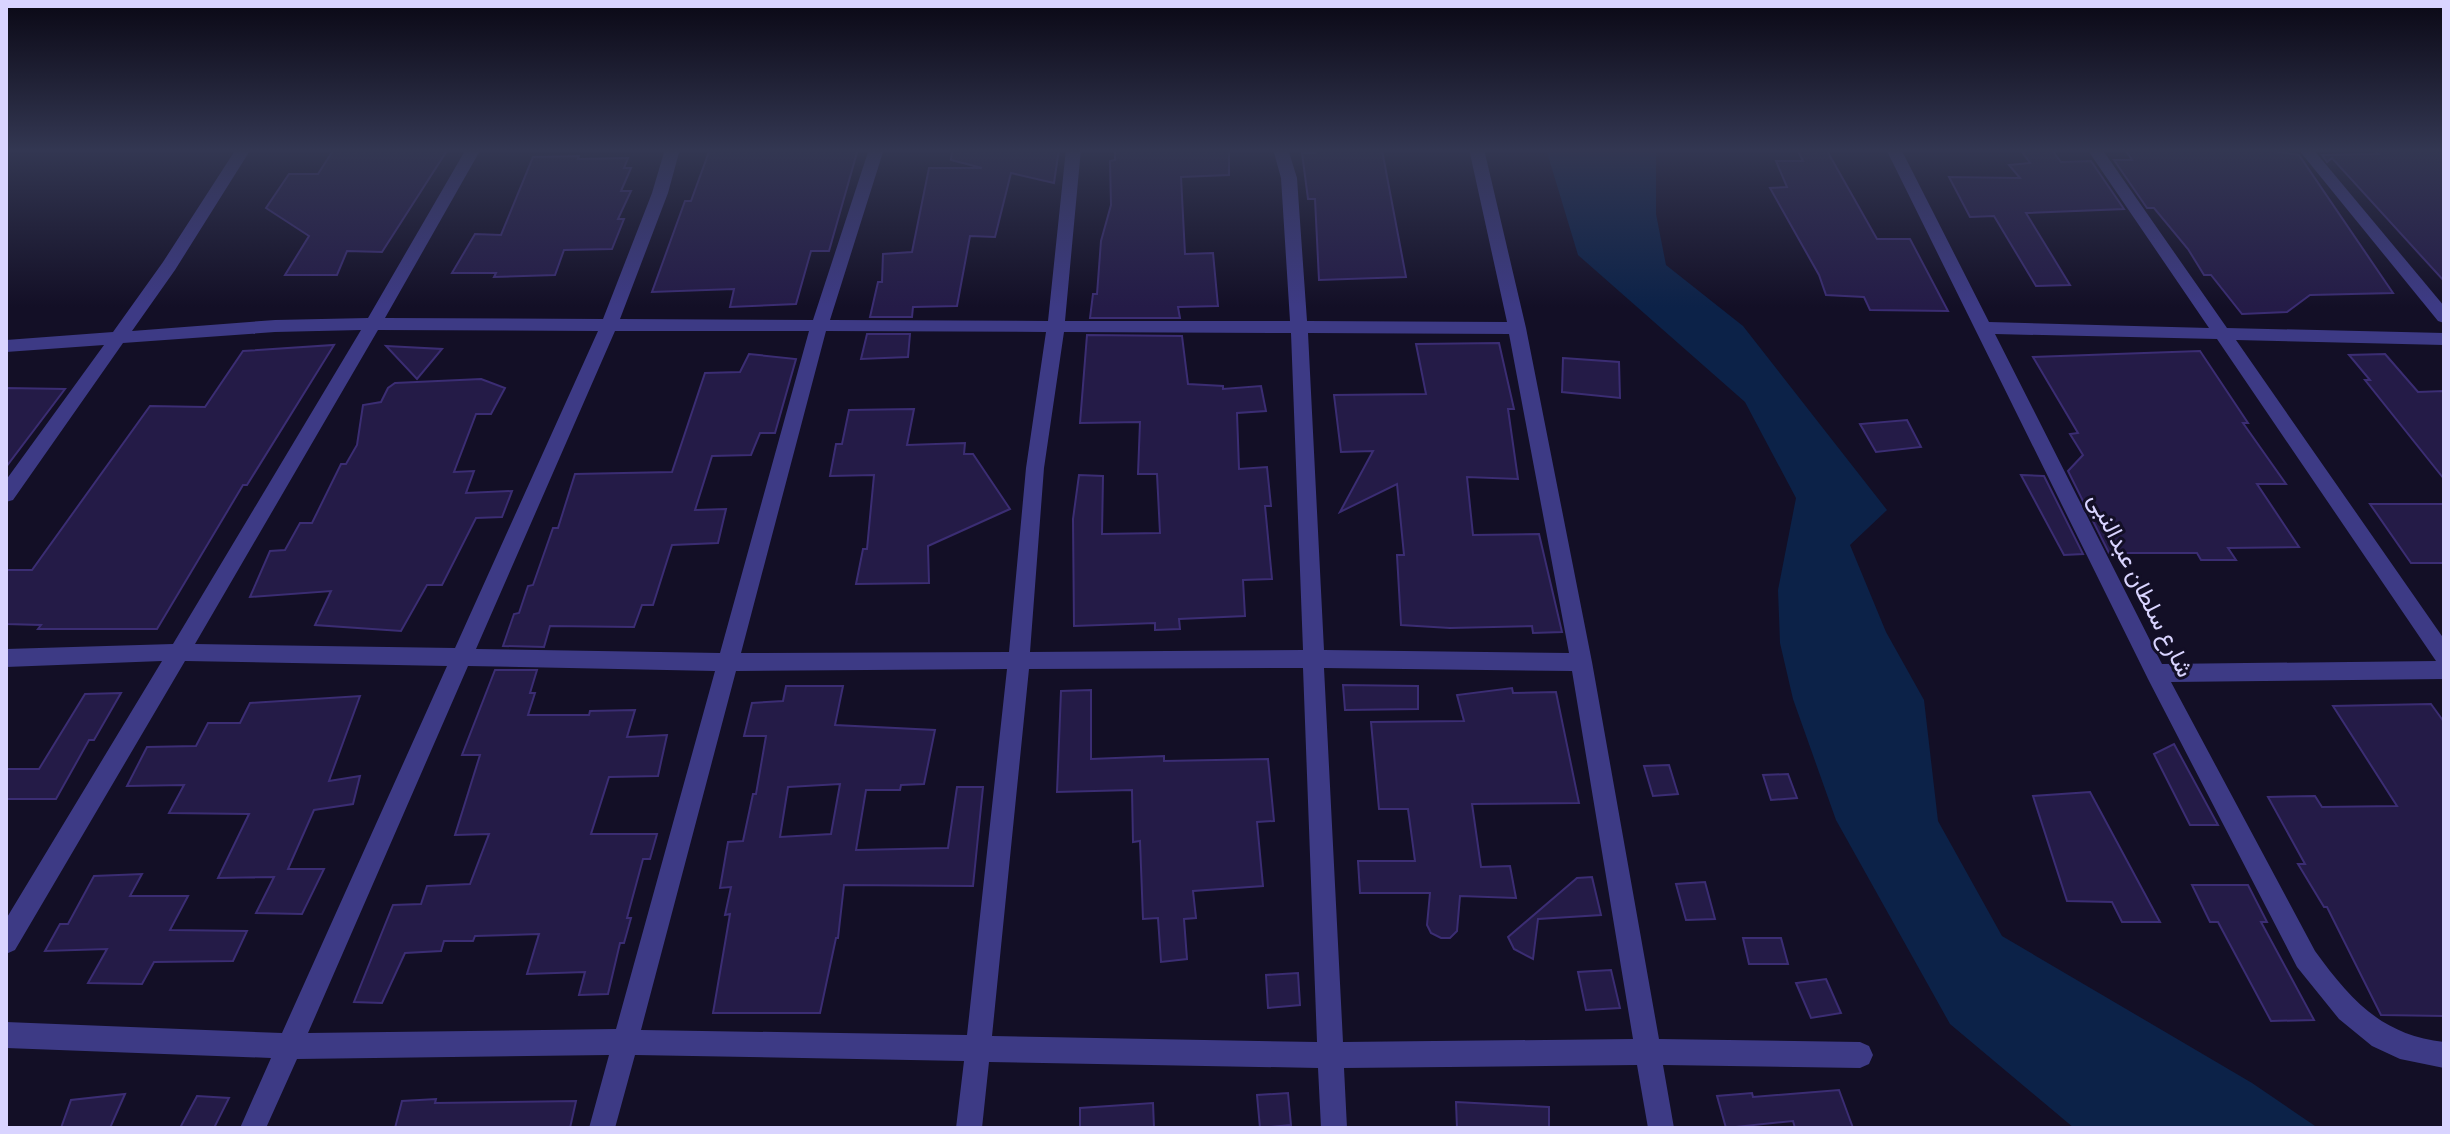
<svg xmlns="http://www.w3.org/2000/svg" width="2450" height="1134" viewBox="0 0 2450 1134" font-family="Commissioner,Vazirmatn,sans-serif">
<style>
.water{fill:#0c2248}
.building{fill:#241b47;stroke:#3b2d73;stroke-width:2;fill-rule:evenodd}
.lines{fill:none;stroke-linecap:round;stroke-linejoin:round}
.minor{fill:#3d3a85;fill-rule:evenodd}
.labels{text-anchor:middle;stroke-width:6;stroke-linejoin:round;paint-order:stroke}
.street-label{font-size:24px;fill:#d9d4ff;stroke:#130f26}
</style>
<rect width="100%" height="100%" fill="#130f26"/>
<polygon class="water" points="1546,149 1656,149 1656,214 1666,265 1743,326 1887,510 1850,545 1886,632 1924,700 1938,821 2002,936 2252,1083 2318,1128 2074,1128 1950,1024 1836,820 1793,699 1780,643 1778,590 1796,498 1745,402 1578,255"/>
<g class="building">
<polygon points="334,149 448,149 382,252 347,251 337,275 285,275 309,236 266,208 289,174 318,174"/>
<polygon points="710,149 858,149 829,251 811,251 796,304 730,307 734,289 652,292 685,201 691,201"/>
<polygon points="952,149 1059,149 1054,183 1011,173 995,237 970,236 957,306 913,307 912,317 870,317 878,282 882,282 883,254 912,252 929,168 982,168 951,160"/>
<polygon points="1115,149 1229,151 1229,175 1181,177 1185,254 1213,253 1218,306 1178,307 1180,318 1090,318 1093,294 1097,294 1101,241 1111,205 1110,161 1115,160"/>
<polygon points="1314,149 1382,150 1406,277 1319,280 1315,199 1308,199 1302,153 1315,153"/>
<polygon points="1797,149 1826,149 1877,239 1910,239 1948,311 1870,310 1864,297 1826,295 1819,275 1770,188 1787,187 1776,161 1803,161"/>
<polygon points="2020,149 2051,149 2061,162 2091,161 2124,209 2026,213 2070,285 2036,286 1994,216 1970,217 1949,177 2020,178 2009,165 2030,163"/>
<polygon points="2125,149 2261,149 2299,155 2393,293 2310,295 2287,312 2242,314 2211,275 2204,275 2188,249 2154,208 2147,208 2114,160 2132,160"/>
<polygon points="2372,149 2444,149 2444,281 2332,158 2327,162 2322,155 2378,154"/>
<polygon points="579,156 578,159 628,158 624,168 631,168 621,191 631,191 618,219 624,219 612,249 564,250 555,275 494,277 496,273 452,273 475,234 501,235 533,157"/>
<polygon points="867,334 910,334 908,357 861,359"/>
<polygon points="1087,335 1182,336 1188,384 1223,386 1223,389 1261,386 1266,411 1237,413 1239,469 1267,467 1271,506 1265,506 1272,579 1243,580 1245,616 1179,619 1180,629 1155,630 1155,623 1074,626 1073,519 1079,475 1103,476 1102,534 1160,533 1157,474 1138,474 1140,422 1080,423"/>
<polygon points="1499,343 1514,409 1508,409 1518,479 1467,477 1473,535 1539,534 1562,632 1533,633 1532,626 1450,628 1401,625 1397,555 1404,555 1397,484 1340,512 1373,451 1341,452 1334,395 1426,394 1416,344"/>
<polygon points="334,345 247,485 243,485 157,629 38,629 41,625 6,624 6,570 32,570 150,406 205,407 243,351"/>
<polygon points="386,346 442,349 417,379"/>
<polygon points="2200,351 2248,423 2243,423 2286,484 2257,484 2299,547 2228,548 2236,560 2201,560 2197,553 2109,553 2068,471 2083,455 2070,434 2078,433 2033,357"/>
<polygon points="749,354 796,359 775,433 760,433 751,455 712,456 695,510 726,509 718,543 672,545 653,605 642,605 634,627 550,626 544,647 503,646 514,614 519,613 528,586 533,585 553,528 558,528 575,474 672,472 705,373 740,372"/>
<polygon points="2385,354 2418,392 2444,391 2444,479 2365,380 2370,380 2349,355"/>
<polygon points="1563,358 1619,362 1620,398 1562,392"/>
<polygon points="481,379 505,388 491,414 476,414 454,472 474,471 466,493 512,491 502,517 476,518 442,585 427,585 401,631 315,625 331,591 250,597 270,551 285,550 300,523 312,523 341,464 346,464 357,445 363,405 381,402 388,388 395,383"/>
<polygon points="6,388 65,389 6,467"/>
<polygon points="914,409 907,445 965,443 964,454 973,454 1010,509 928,546 929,583 856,584 863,549 867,549 874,475 830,476 836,444 842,444 849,410"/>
<polygon points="1907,420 1921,447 1876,452 1860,424"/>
<polygon points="2021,475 2044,476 2083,554 2064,555"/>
<polygon points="2370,504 2444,504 2444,563 2411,563"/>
<polygon points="495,670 537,670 530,693 535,693 528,715 589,715 590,711 635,710 627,737 667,735 658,776 609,777 591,834 657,834 650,859 643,859 627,918 631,918 624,943 620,943 608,994 579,995 585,972 527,974 539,934 475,936 473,941 444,941 441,951 405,953 382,1003 354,1002 393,905 421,904 427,886 470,884 489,834 455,835 480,755 462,755"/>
<polygon points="1343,685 1418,686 1418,709 1345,710"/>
<path d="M786,686H843L835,725L935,730L924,784L901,785L900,790H866L856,850L948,848L957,787H983L973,886L844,885L838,938H836L820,1013H713L730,914L725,915L731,887L720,888L728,842L743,841L753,794H756L766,736H744L752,703L783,701ZM840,784L831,834L780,837L788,787Z"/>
<polygon points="1512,688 1513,693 1556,692 1579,803 1472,804 1481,867 1510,866 1516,898 1460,896 1457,931 1450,938 1441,938 1431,933 1427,925 1430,893 1360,893 1358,861 1415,861 1408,809 1379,809 1371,722 1464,721 1457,695"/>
<polygon points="1091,690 1091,759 1164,756 1164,761 1268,759 1274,821 1257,822 1263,886 1193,891 1196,918 1184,919 1187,959 1161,962 1158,918 1143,919 1140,841 1133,842 1132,790 1057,792 1061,691"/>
<polygon points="121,693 94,740 89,740 56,799 6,799 6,769 39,769 85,694"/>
<polygon points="360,696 329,781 360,776 353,804 314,810 288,869 324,869 302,914 256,913 274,877 218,878 249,814 169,813 184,785 127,786 147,747 196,746 208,723 240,723 250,703"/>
<polygon points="2431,704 2444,722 2444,1016 2381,1015 2327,907 2324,907 2298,864 2305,864 2268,797 2315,796 2322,807 2397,806 2333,706"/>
<polygon points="2174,744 2218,825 2190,825 2154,754"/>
<polygon points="1669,765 1678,794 1653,796 1644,766"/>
<polygon points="1788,774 1797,798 1771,800 1763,775"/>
<polygon points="2090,792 2160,922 2122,922 2112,902 2067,901 2033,796"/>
<polygon points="142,874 130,896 188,896 170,930 247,931 233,961 154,962 142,984 88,983 107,949 45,951 60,924 68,924 94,876"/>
<polygon points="1592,877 1601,915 1538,919 1533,959 1514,949 1508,937 1577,878"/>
<polygon points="1705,882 1715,919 1686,920 1676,884"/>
<polygon points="2192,885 2248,885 2267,922 2261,922 2314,1020 2271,1021 2218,922 2210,922"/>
<polygon points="1743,938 1781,938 1788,964 1749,964"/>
<polygon points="1611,970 1620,1008 1586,1010 1578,972"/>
<polygon points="1298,973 1300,1005 1268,1008 1266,975"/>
<polygon points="1826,979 1841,1013 1811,1018 1796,983"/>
<polygon points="1839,1090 1853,1128 1795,1128 1793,1121 1726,1128 1717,1096 1752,1093 1753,1097"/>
<polygon points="1288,1093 1291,1125 1260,1128 1257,1095"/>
<polygon points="125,1094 110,1128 61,1128 71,1100"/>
<polygon points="197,1096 229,1098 214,1128 180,1128"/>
<polygon points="436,1099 435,1103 576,1101 570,1128 395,1128 402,1101"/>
<polygon points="1456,1102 1549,1107 1549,1128 1457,1128"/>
<polygon points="1153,1103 1154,1128 1080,1128 1080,1108"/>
</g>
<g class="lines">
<g class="minor">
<path d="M236,149H251L175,270L132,331L275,320L368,318L466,149H481L385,318L603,319L652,193L665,149H680L668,193L620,319L813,320L869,149H884L830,320L1048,321L1066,149H1081L1065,321H1290L1281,178L1273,149H1288L1297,178L1307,321L1507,322L1469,149H1484L1526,328L1592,662L1659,1039L1860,1042L1869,1046L1873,1055L1869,1064L1860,1068L1663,1065L1674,1128H1648L1637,1065L1344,1068L1347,1128H1321L1318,1068L989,1062L982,1128H956L964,1061L635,1055L615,1128H589L609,1055L297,1059L266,1128H240L271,1058L6,1048V1022L282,1033L447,666L185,661L15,950L6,954V919L162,661L6,667V649L173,644L361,330L275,332L123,343L13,500L6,502V480L104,345L6,352V340L113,332L163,262ZM378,330L598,331L455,648L195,644ZM615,331H809L720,653L476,649ZM826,331L1046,332L1026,468L1009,652L741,653ZM1064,332L1291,333L1303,650L1030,652L1044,468ZM1308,333L1509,334L1569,653L1324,650ZM468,666L715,671L616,1029L308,1033ZM1303,668L1317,1042L992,1036L1029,669ZM1324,668L1572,671L1633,1039L1343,1042ZM1007,669L967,1035L641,1030L736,671Z"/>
<path d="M1886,149H1901L1989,322L2209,328L2087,149H2102L2227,328L2444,333V345L2236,340L2444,639V679L2171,682L2315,951C2350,999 2381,1035 2444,1042V1068L2400,1059L2372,1046L2339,1019L2297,967L2148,679ZM1995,334L2217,339L2436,661L2162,664Z"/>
<polygon points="2298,149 2313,149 2444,306 2444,323 2438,321"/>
</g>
</g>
<linearGradient id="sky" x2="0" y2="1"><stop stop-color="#0a0815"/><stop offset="0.49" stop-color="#333752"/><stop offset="1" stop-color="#333752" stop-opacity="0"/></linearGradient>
<rect width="2450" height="307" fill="url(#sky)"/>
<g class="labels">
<g class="street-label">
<text transform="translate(2141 585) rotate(63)" y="8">شارع سلطان عبدالنبى</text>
</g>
</g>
<rect width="2450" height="1134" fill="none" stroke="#d9d4ff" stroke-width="16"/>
</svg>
